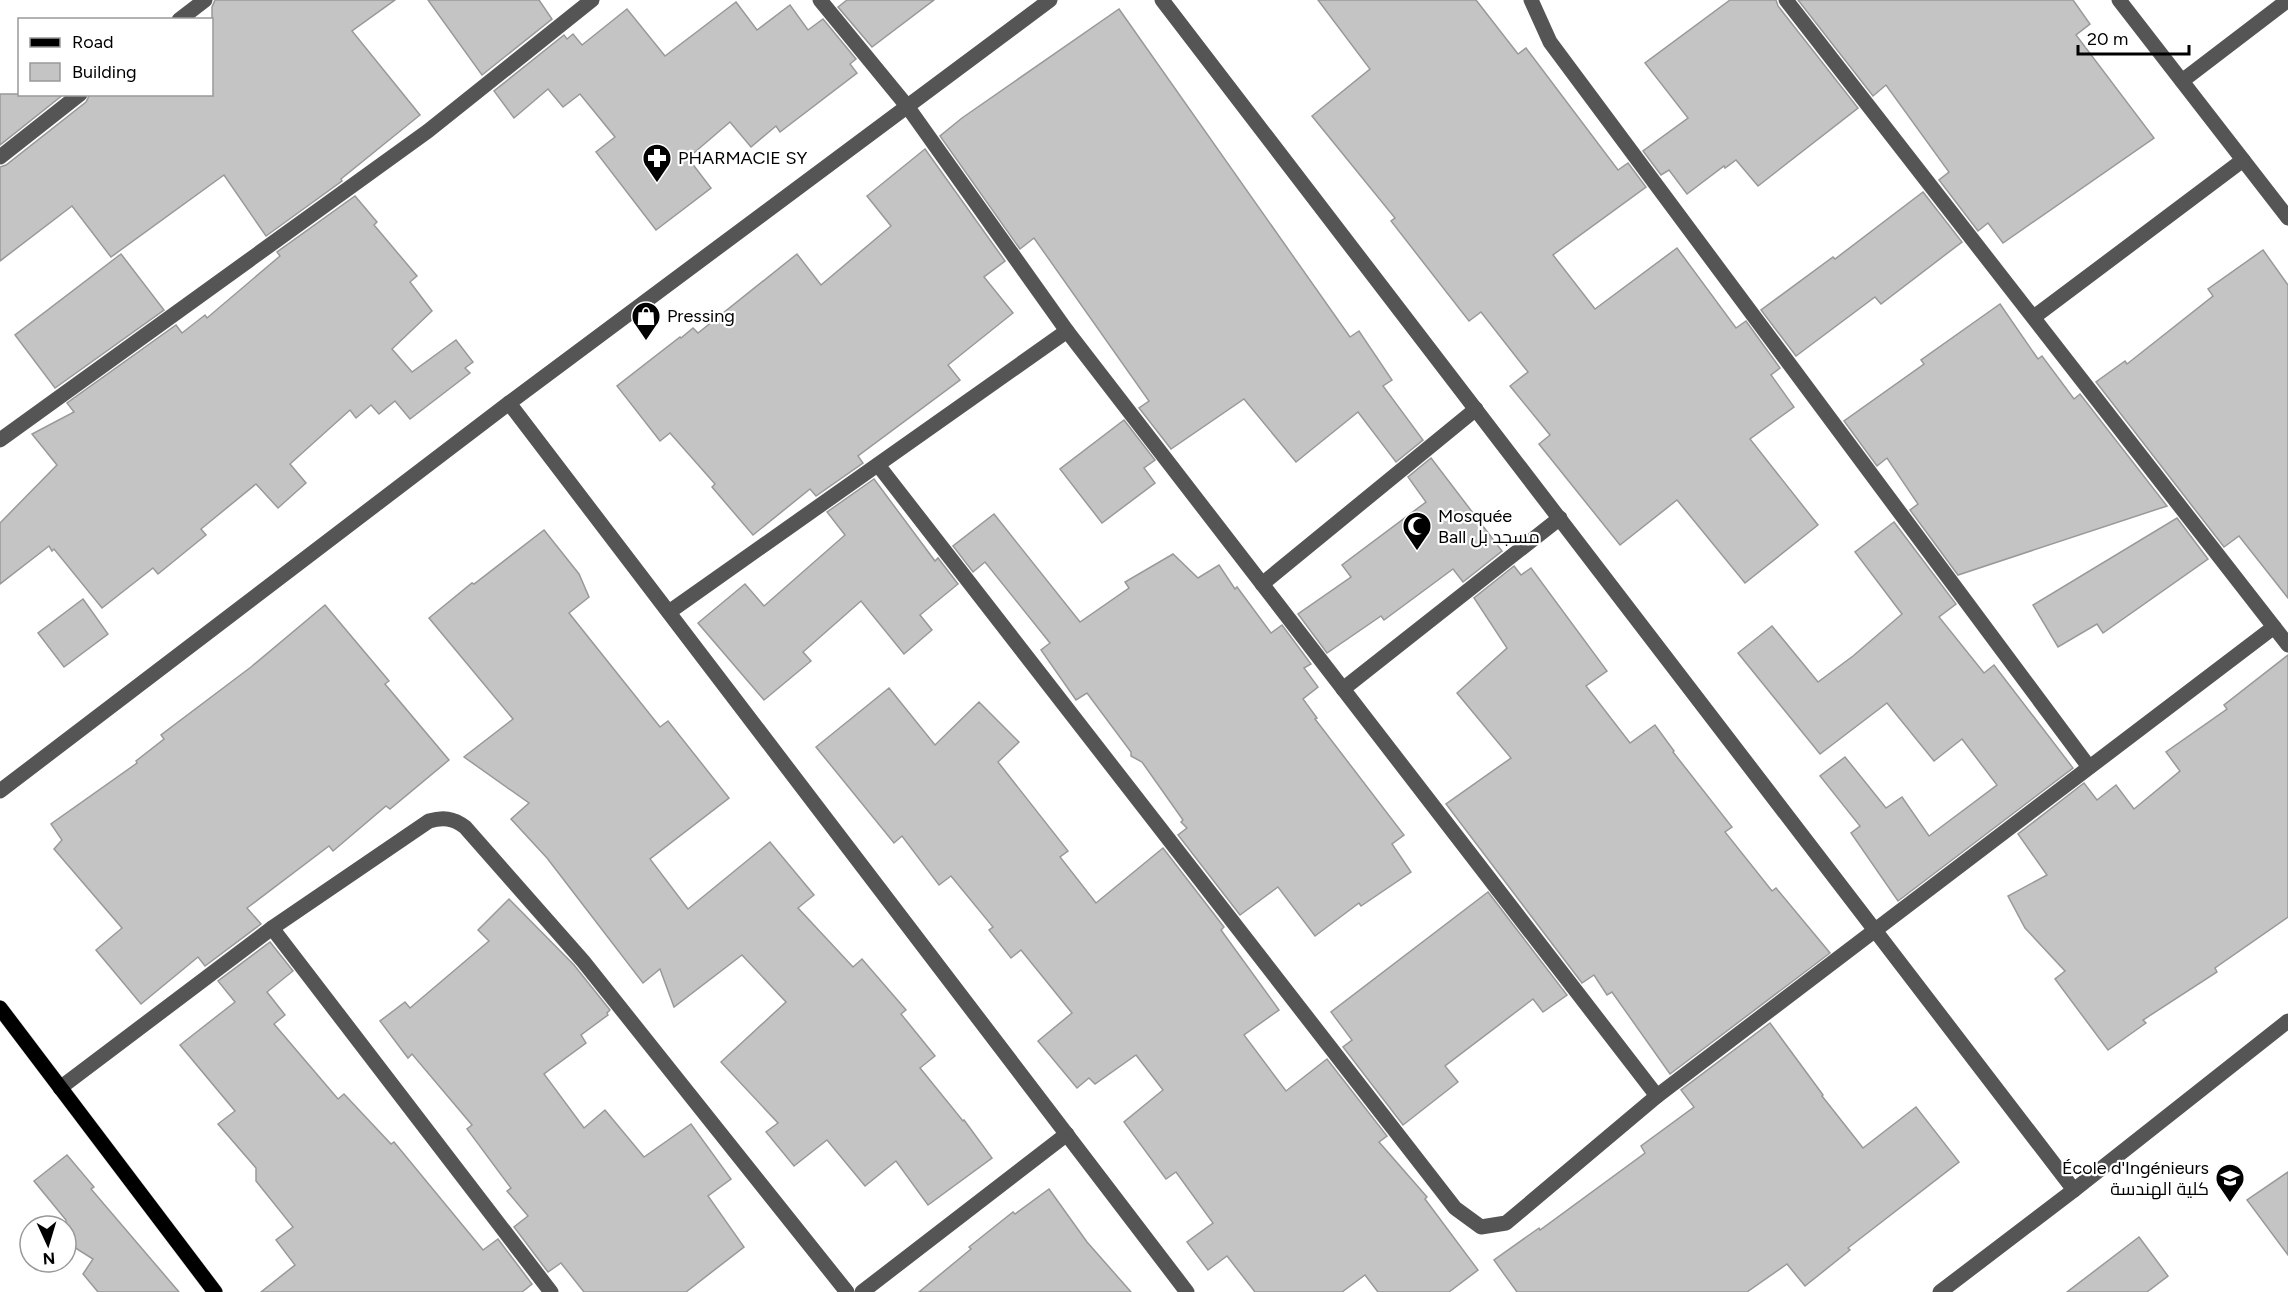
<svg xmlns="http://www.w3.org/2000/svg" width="2288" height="1292" viewBox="0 0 2288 1292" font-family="Figtree,Cairo,sans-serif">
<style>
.building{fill:#c4c4c4;stroke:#999;stroke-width:1.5}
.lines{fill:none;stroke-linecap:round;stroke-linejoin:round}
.major-casing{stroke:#dbdbdb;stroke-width:16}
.minor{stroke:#555;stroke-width:15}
.major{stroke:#000;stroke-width:15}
.labels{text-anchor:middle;stroke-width:4.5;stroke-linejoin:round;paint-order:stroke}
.poi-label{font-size:18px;fill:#000;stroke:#fff;text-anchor:start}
</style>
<rect width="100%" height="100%" fill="#fff"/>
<g class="building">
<polygon points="215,0 395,0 352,31 420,115 341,179 342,181 266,236 224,175 111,257 72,206 0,261 0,167 6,165 86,102 90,94 212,94 212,7"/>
<polygon points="428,0 539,0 552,19 482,75"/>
<polygon points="847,0 934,0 872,47 838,7"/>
<polygon points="1318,0 1476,0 1518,54 1526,48 1618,170 1628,163 1646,187 1553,255 1595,309 1677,248 1736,328 1746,321 1780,368 1771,375 1794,407 1750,439 1818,525 1745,583 1677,500 1620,545 1539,444 1550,435 1510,386 1528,372 1481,312 1469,321 1391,221 1395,218 1312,116 1370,69"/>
<polygon points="1730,0 1776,0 1778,6 1858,108 1758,186 1736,160 1725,168 1724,166 1687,194 1669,170 1661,175 1643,151 1688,118 1645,63"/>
<polygon points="1798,0 2073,0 2090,24 2076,35 2154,138 2003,243 1988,223 1978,231 1939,180 1949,172 1886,85 1873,96"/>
<polygon points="736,2 757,30 790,5 808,30 823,19 856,59 850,64 857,73 780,132 776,126 751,147 730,122 688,158 711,188 656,230 596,152 615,137 580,94 563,107 548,89 514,118 494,91 564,35 567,39 573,34 582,45 627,9 665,56"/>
<polygon points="1119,9 1350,337 1359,331 1392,380 1383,386 1423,440 1396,462 1358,412 1296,462 1244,399 1171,449 1139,408 1149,401 1034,238 1020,249 940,136 962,118"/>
<polygon points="0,94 64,94 0,145"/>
<polygon points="925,149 1005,261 984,277 1013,313 948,365 960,380 858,456 863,463 816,496 810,489 753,535 712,487 715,484 670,433 660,441 617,386 680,337 681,338 693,328 698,333 797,254 821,285 891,226 867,196"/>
<polygon points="1923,192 1962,242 1881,304 1875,297 1796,356 1761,310 1833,257 1835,259"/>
<polygon points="355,196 377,222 374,225 417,276 410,282 432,311 392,349 412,372 456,340 473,362 465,368 470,373 410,419 395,401 379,414 371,405 356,418 350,410 290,464 306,483 278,508 256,484 201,529 206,535 158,574 153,568 102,608 54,549 52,551 49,546 0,584 0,523 57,465 32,434 74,412 67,403 176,325 182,333 205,315 207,318 280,256 277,252"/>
<polygon points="2263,250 2288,285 2288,598 2239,536 2224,547 2096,382 2125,361 2127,364 2213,296 2208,289"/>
<polygon points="121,254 164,310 55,388 15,335"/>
<polygon points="2000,304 2038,359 2042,356 2074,399 2080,394 2167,506 1958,575 1910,510 1918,504 1887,458 1877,466 1844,421 1924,364 1921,360"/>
<polygon points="1124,420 1155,460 1144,468 1155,483 1102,523 1060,469"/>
<polygon points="1431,458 1502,551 1463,582 1453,569 1384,620 1381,616 1327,653 1298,614 1351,577 1342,565 1426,502 1408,477"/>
<polygon points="874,479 935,561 938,558 958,584 920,615 932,630 904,654 861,601 803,652 811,661 764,700 698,623 745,584 764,606 845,535 827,512"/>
<polygon points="994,514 1080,622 1129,588 1125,582 1173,554 1198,578 1219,565 1235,589 1237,587 1271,633 1282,625 1311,664 1304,668 1318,687 1303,699 1317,718 1315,719 1404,835 1392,844 1411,872 1361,906 1359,903 1315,936 1278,887 1240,915 1178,835 1187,828 1181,822 1183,820 1142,762 1131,756 1131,752 1087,693 1076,700 1041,650 1050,643 985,562 973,572 953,546"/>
<polygon points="2177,518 2208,559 2103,633 2097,624 2058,647 2033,605"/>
<polygon points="1894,522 1956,604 1939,617 1984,673 1994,665 2073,768 1898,901 1851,833 1860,826 1820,776 1845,757 1886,808 1902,797 1929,836 1997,785 1962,739 1934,761 1887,703 1820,754 1738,653 1772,626 1818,682 1853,656 1902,614 1855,552"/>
<polygon points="544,530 579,574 589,597 569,613 660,727 668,721 729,798 650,859 688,909 770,842 814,895 798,908 853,967 862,959 906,1010 901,1014 935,1056 920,1068 963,1121 964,1120 992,1158 928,1205 896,1161 865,1186 827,1140 794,1166 766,1132 778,1123 721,1062 786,1002 742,955 674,1007 660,969 643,983 547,858 511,819 529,803 464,757 513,719 429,618 472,583 474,584"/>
<polygon points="1514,566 1521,575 1531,568 1607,671 1586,686 1630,743 1655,725 1674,751 1673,752 1732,827 1725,832 1772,891 1776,888 1830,953 1670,1074 1612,992 1607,995 1594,975 1582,983 1446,804 1511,758 1457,693 1507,648 1474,598"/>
<polygon points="83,599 108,634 64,667 38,633"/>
<polygon points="325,605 389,681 385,684 449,760 390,809 386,806 333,851 329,846 247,908 261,924 205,966 198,957 141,1004 96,950 122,928 54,849 62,840 51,824 137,763 136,761 164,739 161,735 251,667"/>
<polygon points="2288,655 2288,917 2215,968 2217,972 2143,1020 2146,1023 2108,1050 2055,979 2065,971 2025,928 2008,896 2047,875 2018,834 2084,783 2097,800 2116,785 2134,809 2180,771 2166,752 2227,709 2224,705"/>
<polygon points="889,688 935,745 979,702 1019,742 998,762 1068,851 1060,857 1096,903 1163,848 1224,927 1221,930 1279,1010 1244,1035 1286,1091 1327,1059 1387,1136 1379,1142 1427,1197 1425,1199 1478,1270 1449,1292 1378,1292 1365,1275 1342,1292 1255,1292 1227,1256 1208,1270 1187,1242 1213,1223 1176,1172 1166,1179 1124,1122 1163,1090 1136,1055 1095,1084 1089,1078 1077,1088 1038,1041 1072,1013 1021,950 1011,958 989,930 993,927 951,876 939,885 902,836 894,843 816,747"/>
<polygon points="1488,892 1567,995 1543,1012 1533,999 1445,1066 1458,1082 1403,1125 1343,1047 1352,1040 1331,1012"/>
<polygon points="509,899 574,965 610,1010 607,1013 608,1015 581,1035 586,1043 544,1074 584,1128 605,1110 644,1157 691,1124 731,1179 708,1196 744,1247 686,1292 584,1292 561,1263 548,1272 514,1227 528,1216 507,1191 511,1188 467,1129 472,1125 412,1054 408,1058 380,1021 405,1002 410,1008 489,941 478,930"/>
<polygon points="270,942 293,971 267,992 285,1015 274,1024 338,1099 344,1094 391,1144 394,1142 483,1250 498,1239 532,1284 522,1292 261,1292 295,1265 276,1240 293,1227 256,1181 256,1168 218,1124 235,1111 180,1045 235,1002 218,981"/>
<polygon points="1770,1023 1823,1095 1822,1096 1863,1148 1916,1107 1959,1162 1848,1248 1850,1250 1805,1286 1787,1264 1747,1292 1517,1292 1494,1260 1539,1228 1540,1230 1645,1153 1641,1146 1694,1107 1681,1090"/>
<polygon points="67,1155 94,1187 91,1189 179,1292 98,1292 83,1274 93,1259 66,1242 66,1220 34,1181"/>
<polygon points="2288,1172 2288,1255 2247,1200"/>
<polygon points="1049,1189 1087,1242 1131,1292 919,1292 971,1249 969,1247 1013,1212 1015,1214"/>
<polygon points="2139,1237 2168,1276 2147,1292 2067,1292"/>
</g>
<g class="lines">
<g class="major-casing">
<polyline id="major" points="0,1008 215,1292"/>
</g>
<g class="minor">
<polyline points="820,0 907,106 1067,331 1657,1096"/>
<polyline points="1162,0 2074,1190"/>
<polyline points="1531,0 1550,42 2089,767"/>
<polyline points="1786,0 2288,645"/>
<polyline points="2119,0 2288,218"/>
<polyline points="179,20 205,0"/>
<polyline points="2182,81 2288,0"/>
<polyline points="0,157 80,94"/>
<polyline points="2034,317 2243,160"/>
<polyline points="509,403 1187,1292"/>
<polyline points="0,440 428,131 592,0"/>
<polyline points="878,465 1455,1208 1481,1227 1506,1223 1657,1096 2274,627"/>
<polyline points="1262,584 1476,409"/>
<polyline points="669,612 1067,331"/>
<polyline points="1343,689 1560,518"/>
<polyline points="0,791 509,403 1050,0"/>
<polyline points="272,928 551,1292"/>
<path d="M60,1088L272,928L429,821C443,817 453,818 465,827L583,961L847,1292"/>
<polyline points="862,1292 1067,1134"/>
<polyline points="1940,1292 2074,1190 2288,1021"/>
</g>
<use href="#major" class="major"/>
</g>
<defs>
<g id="pharmacy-pin" transform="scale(1.5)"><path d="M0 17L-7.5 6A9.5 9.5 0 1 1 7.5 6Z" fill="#000" stroke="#fff"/><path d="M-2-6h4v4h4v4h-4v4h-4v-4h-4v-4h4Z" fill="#fff"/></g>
<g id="shop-pin" transform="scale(1.5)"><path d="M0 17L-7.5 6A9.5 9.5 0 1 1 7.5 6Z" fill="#000" stroke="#fff"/><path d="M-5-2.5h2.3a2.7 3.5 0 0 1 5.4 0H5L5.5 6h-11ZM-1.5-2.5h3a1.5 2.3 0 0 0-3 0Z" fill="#fff"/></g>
<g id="mosque-pin" transform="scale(1.5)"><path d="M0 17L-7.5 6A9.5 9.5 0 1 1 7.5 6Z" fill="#000" stroke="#fff"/><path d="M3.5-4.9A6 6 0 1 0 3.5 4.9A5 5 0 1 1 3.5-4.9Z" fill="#fff"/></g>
<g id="university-pin" transform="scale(1.5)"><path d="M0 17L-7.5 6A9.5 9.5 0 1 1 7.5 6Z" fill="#000" stroke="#fff"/><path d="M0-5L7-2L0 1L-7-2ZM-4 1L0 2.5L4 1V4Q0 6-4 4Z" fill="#fff"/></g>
</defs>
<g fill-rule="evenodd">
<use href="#pharmacy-pin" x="657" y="158"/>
<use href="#shop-pin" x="646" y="316"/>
<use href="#mosque-pin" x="1417" y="526"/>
<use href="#university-pin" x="2230" y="1178"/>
</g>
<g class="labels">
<g class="poi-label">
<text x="678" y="164">PHARMACIE SY</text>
<text x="667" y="322">Pressing</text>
<text x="1438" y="522">Mosquée<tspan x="1438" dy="21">Ball مسجد بل</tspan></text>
<text x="2209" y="1174" text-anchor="end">École d'Ingénieurs<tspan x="2209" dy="21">كلية الهندسة</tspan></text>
</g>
</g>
<rect x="18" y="18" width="195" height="78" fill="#ffffff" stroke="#999999" stroke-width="1.5"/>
<rect x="30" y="38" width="30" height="9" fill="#000000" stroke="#999999" stroke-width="1.5"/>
<text x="72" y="48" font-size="18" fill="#000000">Road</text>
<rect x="30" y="63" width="30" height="18" fill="#c4c4c4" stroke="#999999" stroke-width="1.5"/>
<text x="72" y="78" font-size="18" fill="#000000">Building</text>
<g transform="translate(48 1244) rotate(176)"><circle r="28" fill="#ffffff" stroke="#999999" stroke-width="1.5"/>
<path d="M0-4.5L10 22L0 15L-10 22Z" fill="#000000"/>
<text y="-9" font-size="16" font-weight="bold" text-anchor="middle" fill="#000000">N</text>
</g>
<path d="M2078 45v9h111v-9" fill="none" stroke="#000000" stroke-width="3"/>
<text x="2087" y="45" font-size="18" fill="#000000" stroke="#ffffff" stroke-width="4.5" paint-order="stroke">20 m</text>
</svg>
